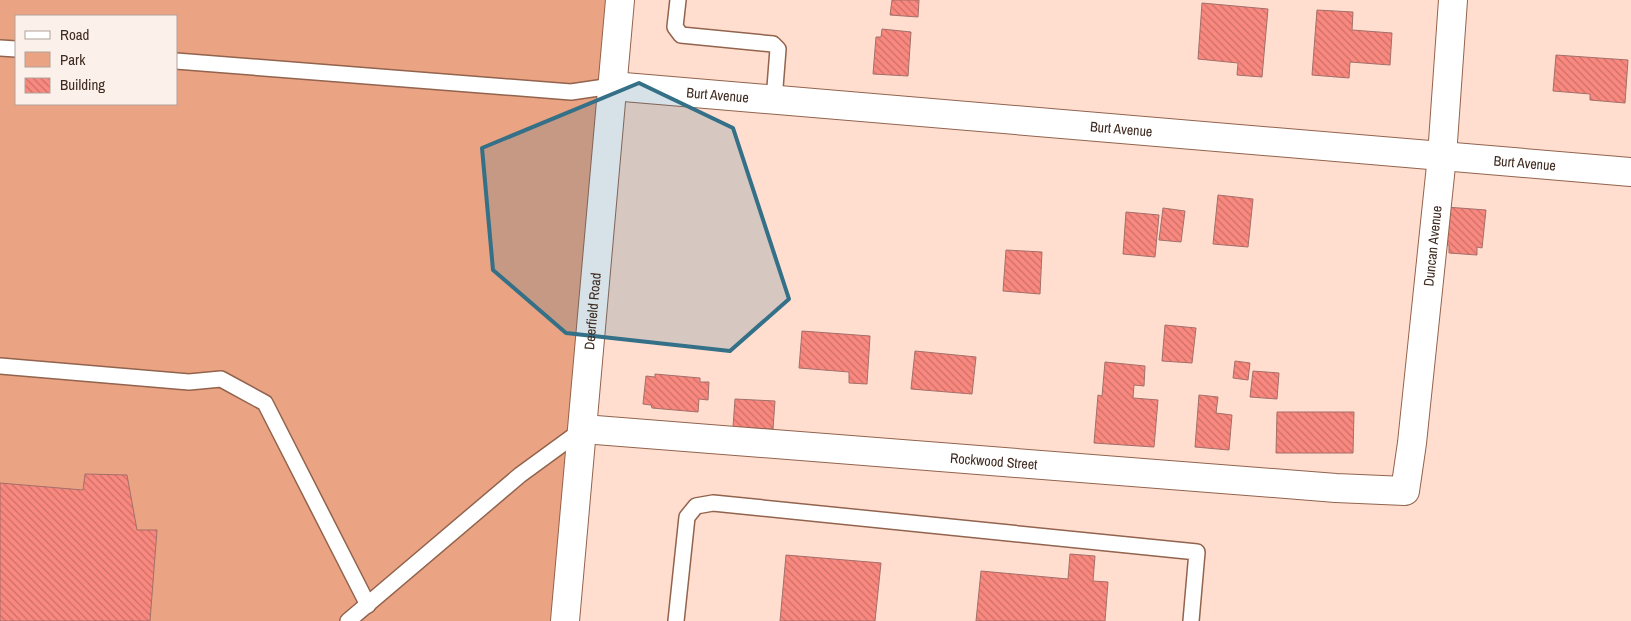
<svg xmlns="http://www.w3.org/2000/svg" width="1631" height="621" viewBox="0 0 1631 621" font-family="'Archivo Narrow',sans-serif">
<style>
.green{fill:#eaa483;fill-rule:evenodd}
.building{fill:url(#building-back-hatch);stroke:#a46f69}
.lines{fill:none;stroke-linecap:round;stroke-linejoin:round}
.service-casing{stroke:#92634d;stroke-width:18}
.minor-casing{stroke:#92634d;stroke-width:30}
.tertiary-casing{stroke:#92634d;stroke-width:30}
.service{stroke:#fff;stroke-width:15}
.minor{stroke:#fff;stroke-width:28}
.tertiary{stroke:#fff;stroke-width:28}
.marked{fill:#347087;fill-opacity:0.2;stroke:#347087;stroke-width:4;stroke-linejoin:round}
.labels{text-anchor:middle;stroke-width:4.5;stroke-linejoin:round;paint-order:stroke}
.street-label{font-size:14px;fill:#3e2a20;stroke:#fcf0eb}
</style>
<defs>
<pattern id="building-back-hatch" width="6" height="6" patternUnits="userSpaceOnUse" patternTransform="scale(1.25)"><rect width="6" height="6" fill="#f9887f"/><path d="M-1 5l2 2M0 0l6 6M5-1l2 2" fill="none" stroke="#cb6f68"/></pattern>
</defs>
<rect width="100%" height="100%" fill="#ffdecf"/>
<path class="green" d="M0,0H620L565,621H0ZM16,16H176V104H16Z"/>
<g class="building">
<polygon points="892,0 919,0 918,17 890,15"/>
<polygon points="1202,3 1268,9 1262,77 1237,75 1238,63 1198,59"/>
<polygon points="1317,10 1353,12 1352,30 1392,33 1390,65 1350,62 1349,78 1312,75"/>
<polygon points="882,29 911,32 908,76 873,74 876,37 881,37"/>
<polygon points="1556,55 1628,60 1625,103 1590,100 1590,94 1553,91"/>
<polygon points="1218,195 1253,199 1248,247 1213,244"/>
<polygon points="1446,207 1486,210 1482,248 1477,247 1477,255 1449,253 1449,245 1443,245"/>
<polygon points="1163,208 1185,211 1181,242 1159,240"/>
<polygon points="1126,212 1159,215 1155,257 1123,254"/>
<polygon points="1006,250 1042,252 1040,294 1003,291"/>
<polygon points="1165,325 1196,328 1192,363 1162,361"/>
<polygon points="802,331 870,336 867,384 849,383 849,372 799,368"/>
<polygon points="915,351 976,357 972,394 911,389"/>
<polygon points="1235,361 1250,363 1248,380 1233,378"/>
<polygon points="1105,362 1145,366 1144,386 1134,385 1133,398 1158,400 1154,447 1094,443 1098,395 1102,396"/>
<polygon points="1253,371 1279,373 1277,399 1250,397"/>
<polygon points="655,374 700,378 700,382 709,382 708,400 699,399 698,412 652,408 651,405 643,404 646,376 655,377"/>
<polygon points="1199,395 1218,397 1216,413 1232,415 1229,450 1195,447"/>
<polygon points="735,399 775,401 773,429 733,427"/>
<polygon points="1277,412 1354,412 1353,453 1276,453"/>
<polygon points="85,474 127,475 137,530 157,530 150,621 0,621 0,483 83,490"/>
<polygon points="1070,554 1095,556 1093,581 1108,582 1105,621 976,621 981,571 1068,579"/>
<polygon points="786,555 881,563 875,621 780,621"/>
</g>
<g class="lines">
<g class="service-casing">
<g id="service">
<polyline points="678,0 675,27 681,35 773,44 778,49 774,100"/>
<polyline points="0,48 16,49"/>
<polyline points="176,61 571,92 612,86"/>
<polyline points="0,366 189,382 221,379 265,403 368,605"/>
<polyline points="348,621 520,475 583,429"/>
<polyline points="676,621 687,517 696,506 713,503 1197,552 1191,621"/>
</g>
</g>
<g class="minor-casing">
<g id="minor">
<path id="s1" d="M612,86L1631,172"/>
<path id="s2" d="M583,429L1336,488L1405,491L1412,443L1442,156L1453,0"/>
</g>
</g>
<g class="tertiary-casing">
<g id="tertiary">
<path id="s3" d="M565,621L620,0"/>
</g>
</g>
<use href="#service" class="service"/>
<use href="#minor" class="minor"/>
<use href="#tertiary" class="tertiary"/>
</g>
<path class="marked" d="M639,83L733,128L789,299L730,351L566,333L493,270L482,148Z"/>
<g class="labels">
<g class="street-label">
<text dy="5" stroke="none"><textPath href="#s1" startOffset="106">Burt Avenue</textPath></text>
<text dy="5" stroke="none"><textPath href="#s1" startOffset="511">Burt Avenue</textPath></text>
<text dy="5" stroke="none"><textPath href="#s1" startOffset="916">Burt Avenue</textPath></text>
<text dy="5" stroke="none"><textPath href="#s2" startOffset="1071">Duncan Avenue</textPath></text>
<text dy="5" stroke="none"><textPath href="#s3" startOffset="311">Deerfield Road</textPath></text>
<text dy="5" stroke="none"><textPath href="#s2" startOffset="412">Rockwood Street</textPath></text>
</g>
</g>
<rect x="15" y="15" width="162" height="90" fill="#fcf0eb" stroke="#b0a19a"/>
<rect x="25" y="31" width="25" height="8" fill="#ffffff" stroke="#b0a19a"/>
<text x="60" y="40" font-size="15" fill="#3e2a20">Road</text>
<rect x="25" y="52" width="25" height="15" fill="#eaa483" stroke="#b0a19a"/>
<text x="60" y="65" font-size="15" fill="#3e2a20">Park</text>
<rect x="25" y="78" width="25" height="15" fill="url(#building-back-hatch)" stroke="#b0a19a"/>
<text x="60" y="90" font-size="15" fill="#3e2a20">Building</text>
</svg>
